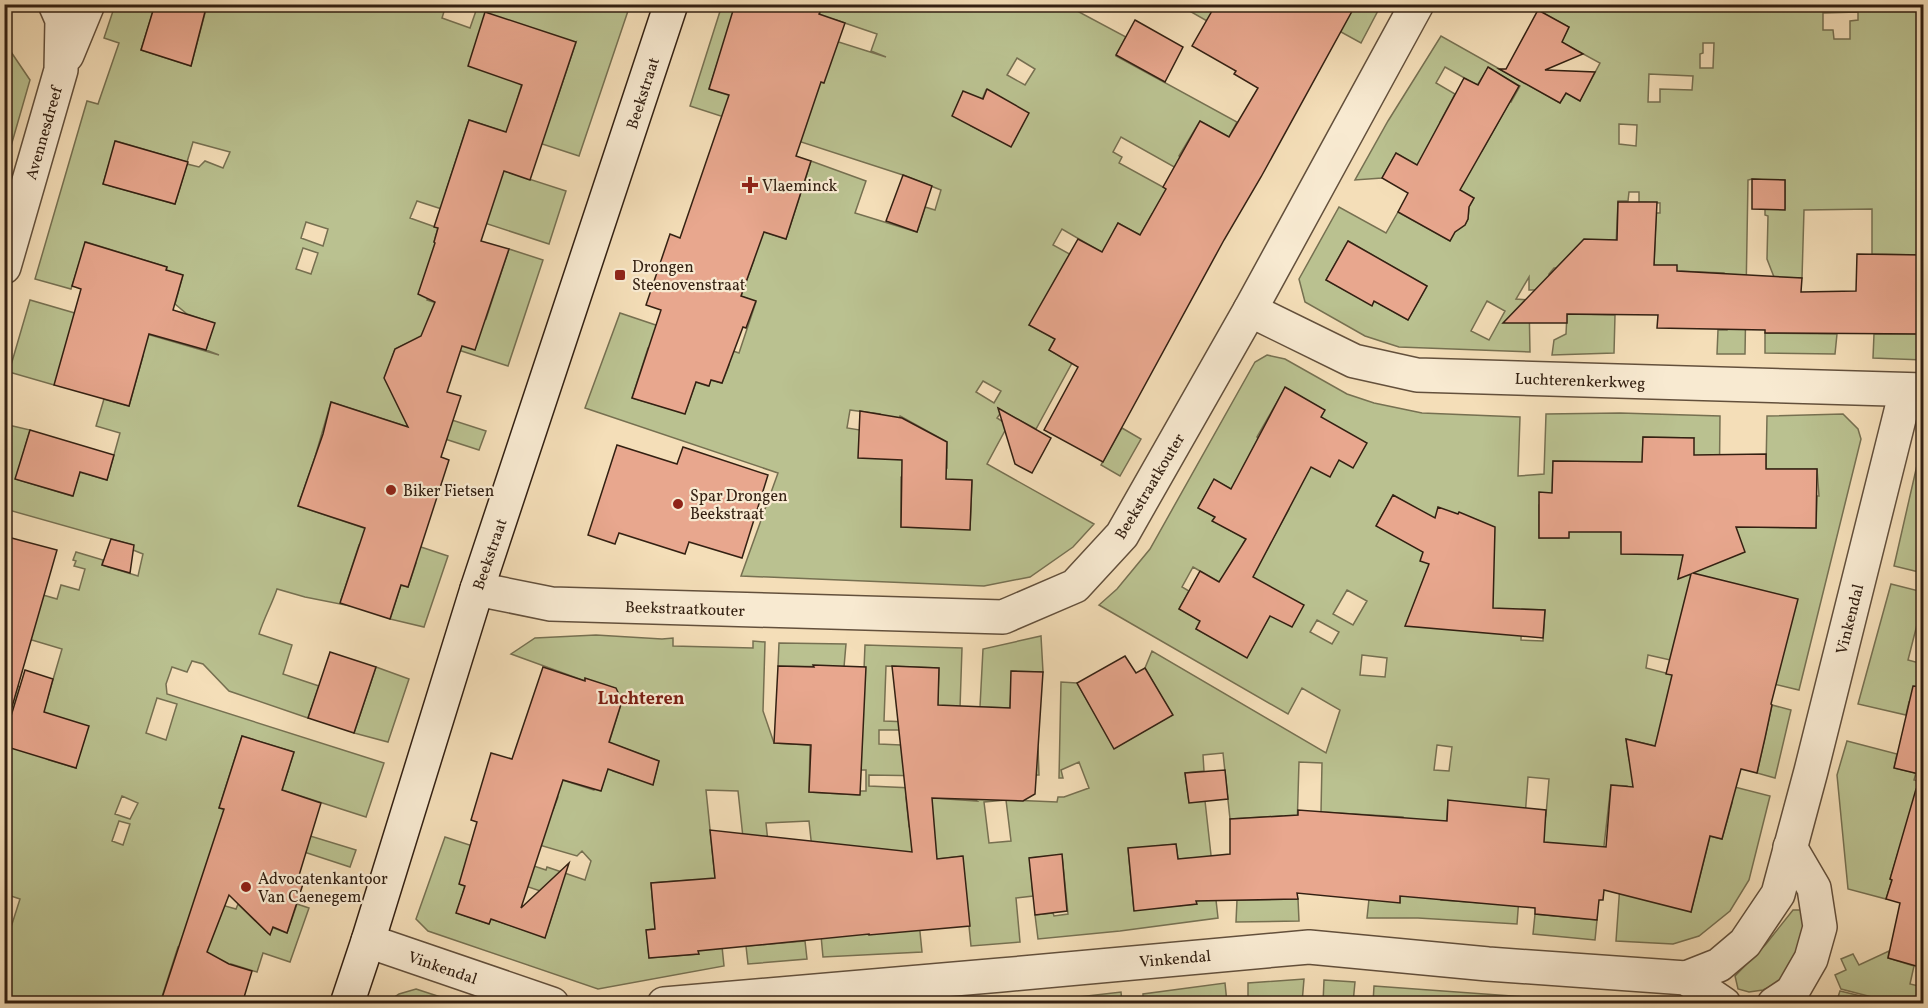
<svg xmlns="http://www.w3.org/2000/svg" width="1928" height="1008" viewBox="0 0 1928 1008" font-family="Vollkorn,serif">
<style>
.green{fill:#bac190;stroke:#767051;stroke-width:1.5;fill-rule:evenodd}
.building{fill:#e8a78e;stroke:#332012;stroke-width:1.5}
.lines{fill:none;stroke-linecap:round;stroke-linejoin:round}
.street-casing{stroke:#63503c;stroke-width:36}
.secondary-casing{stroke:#332012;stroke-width:36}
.street{stroke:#f8ead1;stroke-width:33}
.secondary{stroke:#f8ead1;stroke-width:33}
.poi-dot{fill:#8f2418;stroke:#f8ead1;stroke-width:2}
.labels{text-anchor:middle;stroke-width:4.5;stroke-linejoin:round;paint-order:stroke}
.street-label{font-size:16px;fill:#332012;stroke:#f8ead1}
.poi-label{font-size:16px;fill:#332012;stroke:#f8ead1;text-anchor:start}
.neighbourhood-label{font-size:18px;font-weight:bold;fill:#7a1f14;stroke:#f8ead1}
</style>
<rect width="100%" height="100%" fill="#f4deb8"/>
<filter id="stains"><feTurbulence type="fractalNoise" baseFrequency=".00333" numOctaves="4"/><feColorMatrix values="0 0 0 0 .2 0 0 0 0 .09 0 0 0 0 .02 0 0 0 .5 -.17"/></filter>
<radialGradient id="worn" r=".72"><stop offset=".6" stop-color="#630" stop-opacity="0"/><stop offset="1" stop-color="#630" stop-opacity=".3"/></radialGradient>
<g class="green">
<path d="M115,5H155L141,50L191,66L205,13L209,5H446L442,18L470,28L478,5H630L579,156L469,120L446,191L504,171L566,191L549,244L417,201L410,218L438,228L434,242L443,249L427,300L486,319L509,249L543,260L508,366L421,338L419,342H410L395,349L385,378L399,403L486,431L479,450L331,402L315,457L298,506L448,556L424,627L390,619L401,585L408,587L416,563L359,545L341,600L351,603L350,606L305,597L277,589C272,604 264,618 259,634L292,645L283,674L319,686L308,718L229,691L203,664L192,661L187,672L172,667L166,684L167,694L384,763L366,817L282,790L294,752L242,736L219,808L356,850L350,867L295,849L213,844L225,906L236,909L238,904L268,933L271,927L287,933L297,904L309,908L290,962L263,953L257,972L231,964L230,968L207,956L178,947L160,1003H5V946L20,899L5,894V767L12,740L49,760L76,768L57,728L5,713V682L20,687L19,692L47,700L62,649L5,632V584L57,599L61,585L79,590L85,569L74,566L76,561L73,560L76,552L103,560L102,565L138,576L143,554L133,550V545L5,509L4,424L30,430L16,479L72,496L80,472L107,480L120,433L96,426L104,399L129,406L143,356L54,385L9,372L30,300L219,355L206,350L214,323L187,314L175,304L183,275L166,270L167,267L86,242L71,289L35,279L87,101L98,104L119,43L104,38ZM576,42L553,111L517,100L523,80ZM116,141L187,162L193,142L230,152L223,168L205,161L199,167L187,164L175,204L103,184ZM306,222L328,229L323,246L301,238ZM303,248L318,253L311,274L296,269ZM157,698L177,704L166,740L146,733ZM122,796L138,803L130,819L115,814ZM119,821L130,824L123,845L112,841Z"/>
<path d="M722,5L886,57L871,51L877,34L836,20L819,16L823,5H1066L1126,37L1116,56L1237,122L1229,137L1200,121L1179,156L1181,158L1176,168L1121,137L1113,152L1122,157L1119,163L1172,192L1152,214L1140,235L1118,223L1103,253L1062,229L1053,245L1095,268L1029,325L1055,339L1049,350L1072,363L1036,429L1002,411L997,418L1008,425L987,464L1094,524L1073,547L1030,577L984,586L741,576L778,473L585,408L620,313L739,353L756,302L741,296L754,260L731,221L786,239L811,161L866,181L855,213L917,232L925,207L935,210L941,190L903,175L690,106ZM729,27L824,83L821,82L778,111L709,89ZM1017,58L1035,69L1025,85L1007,75ZM986,90L1028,113L1011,146L971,126ZM648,348L717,361L729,365L722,383L711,380L708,386L696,382L685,413L632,398ZM983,381L1001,391L994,403L976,392ZM850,410L880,414L878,433L847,428ZM900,416L947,442V468L934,469V479L972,481L970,529L901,527V477L920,461L893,435Z"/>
<polygon points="1179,5 1216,5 1207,21"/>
<polygon points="1292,5 1381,5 1361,43"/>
<path d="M1528,5H1923V255L1872,254V209L1804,210L1802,278L1774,277L1767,259L1768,216L1765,215V180L1752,179L1748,180L1745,354H1717L1718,330H1727L1730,278L1724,273L1677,271L1654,265L1656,213H1660V203L1639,202V192H1629L1628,201H1618L1615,268H1554L1549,274V289L1546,290H1529V277L1516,299L1529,300L1530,352L1399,347L1365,336L1305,302L1299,279L1339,207L1386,233L1398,212L1450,241L1455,232L1465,225L1468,219L1469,207L1474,198L1396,153L1382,178L1355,180L1388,121L1441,36L1560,103L1566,93L1580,101L1600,63L1561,42L1569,27ZM1858,12V20L1850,21V39H1834L1833,30H1823V13ZM1703,43H1714L1713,68H1700V54L1703,53ZM1445,67L1509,103L1482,151L1457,138L1440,122L1455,94L1436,83ZM1488,68L1520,86L1511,102L1478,84ZM1649,74L1693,76L1692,90L1660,89V102H1648ZM1619,124L1637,125L1636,146L1619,144ZM1769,180H1785V209ZM1348,241L1427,286L1408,320L1374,301L1372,305L1326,280ZM1487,301L1505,311L1489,340L1471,331Z"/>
<polygon points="5,43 30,80 5,167"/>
<polygon points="1567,314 1615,315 1614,353 1552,355 1554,340 1566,334"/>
<polygon points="1765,333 1837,334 1835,354 1765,353"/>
<polygon points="1874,334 1923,334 1923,360 1873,358"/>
<path d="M1267,355L1285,359L1347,394L1374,403L1422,413L1520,417L1518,476L1544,474L1546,414L1620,413L1720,416L1719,514L1742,527L1816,528L1817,496H1819L1817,469H1766L1767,416L1843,414L1858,429L1861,439L1799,690L1709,669L1663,748L1626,739L1629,760L1770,796L1749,880L1730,911L1699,936L1673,944L1616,941L1627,786L1611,785L1602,863C1577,847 1570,840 1539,845L1546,815L1549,779L1528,777L1517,924L1418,918H1367L1369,899L1400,902L1403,817L1321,812L1322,763L1299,762L1297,829L1282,816L1230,819L1223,753L1203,755L1204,771L1185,773L1189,802L1205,801L1218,918L1120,931L1038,939L1035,915L1053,913L1054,916L1068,914L1062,855L1030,858L1033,896L1016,898L1020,942L971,946L962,856L913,862L922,952L823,957L816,882L745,856L738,791L706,790L724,966L598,989L428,931L416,919L445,837L546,870L547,867L585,880L591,861L582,851L577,856L529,842L541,807L553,810L558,797L526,786L531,770L594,790L595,788L601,790L605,777L599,775L622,701L618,692L585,679V681L511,654L535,638L596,635L662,639L673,638V646L753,648V641L765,642L763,711L774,743L810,745L809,792L859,795L860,791H866V770H860V767L865,645L962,648L958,768L932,776L869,775V786L912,788L906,797L909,826L932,798L977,801L974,799L1026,746L1038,747L1039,775H1027L1009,800L1057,802L1058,797H1064L1089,788L1079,762L1061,770L1063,778H1059L1061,682L1077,683L1115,748L1172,715L1145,668L1152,651L1326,753L1340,710L1302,688L1288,714L1099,605L1117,589L1150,549L1255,362ZM1285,388L1324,410L1316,427L1329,476L1257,437ZM1643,437L1694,438L1641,511ZM1553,461L1596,462L1569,532L1568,538H1539V505H1552ZM1214,480L1231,489L1236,480L1289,509L1264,555L1243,544L1246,539L1213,521L1215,517L1198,508ZM1393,495L1405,502L1376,526ZM1621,535H1636L1635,554H1622ZM1193,567L1272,612L1247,657L1196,629L1200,621L1179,609L1189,591L1182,587ZM1347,590L1367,601L1353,625L1333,614ZM1522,609L1545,610L1543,641L1521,640ZM1317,620L1339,632L1332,644L1310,632ZM1362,655L1387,658L1385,677L1360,675ZM1648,655L1693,665L1689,679L1646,668ZM886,666L939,668L937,723L884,721ZM879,730H901V745L879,744ZM1437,745L1452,747L1449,771L1434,770ZM621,747L659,761L653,784L613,771ZM1006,800L1011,841L989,843L984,802ZM1448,801L1497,904L1441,900ZM1732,803L1722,839L1710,836L1691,912L1630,867ZM809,821L812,849L769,852L766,823ZM1176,844L1178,859L1192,858L1196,904L1134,910L1128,849ZM499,877L558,897L545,937L491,919L489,924L457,913L465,886L459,884ZM691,880L698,954L649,958L647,930L655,929L651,883Z"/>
<polygon points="1122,428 1141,439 1120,476 1101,465"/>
<polygon points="1923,446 1923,573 1894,566 1920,452"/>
<polygon points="1891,584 1923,592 1923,601 1908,660 1923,664 1923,706 1909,702 1906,715 1858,704"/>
<polygon points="1041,636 1043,672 1012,671 1010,708 980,707 983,649"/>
<polygon points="779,643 846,644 844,667 778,666"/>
<polygon points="376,667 409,679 388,742 354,733"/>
<polygon points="1772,705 1791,710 1775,778 1757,773"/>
<polygon points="1847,741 1897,754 1894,768 1916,773 1914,780 1923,782 1923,818 1910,814 1890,879 1892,880 1886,899 1848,889 1837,775"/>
<polygon points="1298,899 1299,921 1236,922 1237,900"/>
<polygon points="1793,910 1800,910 1805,914 1804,941 1781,981 1763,990 1749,992 1738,989 1735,976 1766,944"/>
<polygon points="1535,914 1597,920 1595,940 1533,934"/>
<polygon points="805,941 807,959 748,964 746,946"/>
<polygon points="1889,951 1888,958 1914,966 1910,984 1923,987 1923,1003 1895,1003 1841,989 1835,975 1846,970 1841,959 1853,954 1859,965"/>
<polygon points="1304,979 1302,1003 1248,1003 1248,983"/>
<polygon points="1324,980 1355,982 1353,1003 1323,1003"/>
<polygon points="1225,983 1227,1003 1143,1003 1143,994"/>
<polygon points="1374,986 1608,1003 1373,1003"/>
<polygon points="416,989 459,1003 386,1003 399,994"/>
<polygon points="1840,991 1890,1003 1836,1003"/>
<polygon points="1121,992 1122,1003 1063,1003 1062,999"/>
</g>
<g class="building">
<polygon points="155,4 207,4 191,66 141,50"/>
<polygon points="735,4 823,4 819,14 845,23 824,83 821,82 796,156 811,161 786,239 764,232 741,296 756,301 746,328 743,327 722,383 711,380 709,386 696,382 685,414 632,398 661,310 646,305 670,234 680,238 729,95 709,89"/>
<polygon points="1216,4 1356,4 1261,177 1224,240 1103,462 1044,430 1078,367 1049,350 1055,339 1029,325 1078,239 1102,252 1118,223 1140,235 1166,189 1163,187 1200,121 1229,137 1258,88 1234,74 1236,71 1192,46"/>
<polygon points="1538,10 1569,27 1562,42 1583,54 1545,70 1595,72 1580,101 1566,93 1560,103 1499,69 1506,69"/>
<polygon points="485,12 576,42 530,180 504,171 481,241 509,249 475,350 462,346 447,392 461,396 441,457 449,460 408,587 401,585 390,619 340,603 365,528 298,506 323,434 331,402 408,427 384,378 395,349 421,336 435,302 418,294 435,243 434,242 438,228 434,227 469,120 506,132 522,85 468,66"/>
<polygon points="1135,20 1183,47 1165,82 1116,55"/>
<polygon points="1488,67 1519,86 1460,190 1474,198 1469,207 1468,219 1465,225 1455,232 1450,241 1398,212 1408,193 1382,178 1396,153 1417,165 1464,78 1478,85"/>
<polygon points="987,89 1029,113 1011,147 952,116 963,91 983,99"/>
<polygon points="115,141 188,162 175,204 103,184"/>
<polygon points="903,175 932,186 917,232 886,221"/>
<polygon points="1752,179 1785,180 1785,210 1752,209"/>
<polygon points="1618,202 1657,202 1654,265 1677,265 1677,271 1802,278 1801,292 1856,291 1857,254 1923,255 1923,334 1765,333 1765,330 1657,328 1658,315 1567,314 1567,323 1503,323 1584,239 1617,240"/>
<polygon points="1348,241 1427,286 1408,320 1374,301 1372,306 1326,280"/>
<polygon points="85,242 167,267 166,270 183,275 173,310 215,323 206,350 149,334 129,406 54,385 81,289 72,286"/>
<polygon points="1285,387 1325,410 1321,417 1367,443 1353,468 1339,460 1330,477 1311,467 1253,577 1304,605 1292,627 1270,616 1247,658 1196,629 1200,621 1179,609 1200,571 1219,582 1246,539 1212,521 1215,517 1198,508 1214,479 1231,489"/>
<polygon points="998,408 1051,438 1032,473 1015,464"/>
<polygon points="860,411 902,418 947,442 946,479 972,480 970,530 901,527 902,460 858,458"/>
<polygon points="30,430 114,455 107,480 80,472 73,496 15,479"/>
<polygon points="1643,437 1694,438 1694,455 1766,454 1766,469 1817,469 1816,528 1736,527 1745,552 1693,573 1798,599 1771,704 1772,705 1765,738 1757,773 1741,769 1722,839 1710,836 1691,912 1604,890 1603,900 1599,900 1597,920 1535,914 1535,908 1400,896 1400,903 1297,893 1298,899 1196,901 1197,904 1134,911 1128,848 1176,844 1178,859 1230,854 1230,819 1298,815 1298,810 1447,821 1448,800 1546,810 1544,842 1606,847 1611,785 1633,787 1626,739 1655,746 1672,675 1666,674 1691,574 1678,579 1683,555 1621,554 1621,532 1569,532 1569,538 1539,538 1539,492 1552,493 1553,461 1642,462"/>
<polygon points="617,445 677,464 683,447 768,475 742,558 689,542 685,554 619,533 615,544 588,535"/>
<polygon points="1393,495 1435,518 1438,507 1458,514 1459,512 1495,527 1493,608 1545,610 1543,638 1405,626 1429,564 1420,561 1423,552 1376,526"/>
<polygon points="4,536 57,550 12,707 4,706"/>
<polygon points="111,539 134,545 130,573 102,565"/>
<polygon points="330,652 376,667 354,733 308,718"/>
<polygon points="1125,656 1136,673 1145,668 1173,715 1114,749 1077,683"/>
<polygon points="813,665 866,667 860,795 809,792 811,745 774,743 778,666 814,667"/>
<polygon points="892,666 939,668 938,705 1010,708 1011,671 1043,672 1035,794 1023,801 932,798 937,859 963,856 970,926 869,935 869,934 698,951 699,954 649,958 646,930 655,929 651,883 715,878 710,830 912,852"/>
<polygon points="543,667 585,681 585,678 616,688 622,701 609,742 659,761 653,785 608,769 601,791 563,780 521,908 569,863 545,938 491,919 489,924 456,913 465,886 459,884 477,822 471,820 491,753 512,759"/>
<polygon points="25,670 53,679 44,712 89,726 76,768 4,746 4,739"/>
<polygon points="1913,686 1923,687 1923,775 1894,768"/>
<polygon points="242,736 294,752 282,790 321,803 297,882 303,884 287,933 273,927 270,935 229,895 207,952 229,964 252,971 242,1004 160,1004 224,809 219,808"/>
<polygon points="1225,770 1228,799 1189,803 1185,773"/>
<polygon points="1916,789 1923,790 1923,968 1888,958 1900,903 1886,899 1892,880 1890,879"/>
<polygon points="1062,854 1067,911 1035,915 1029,858"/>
</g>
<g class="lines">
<g class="street-casing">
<g id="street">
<polyline points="67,55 88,4"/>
<polyline points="4,267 61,70 62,20 55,4"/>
<polyline points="1250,310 1354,361 1417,375 1924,390"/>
<polyline points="477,589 551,604 1003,617 1075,586 1122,535 1250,310 1417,4"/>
<polyline points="368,941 552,1004"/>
<polyline points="1686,978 1724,1004"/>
<polyline points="664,1004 1001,975 1309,947 1488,964 1686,978 1719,965 1745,943 1778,894 1811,771 1906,391"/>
<polyline points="1774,1004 1792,992 1811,959 1820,927 1814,888 1790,847"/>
</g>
</g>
<g class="secondary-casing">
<polyline id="secondary" points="347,1004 368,941 477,589 671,4"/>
</g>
<use href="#street" class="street"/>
<use href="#secondary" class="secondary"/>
</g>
<g class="poi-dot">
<path d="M747 176h6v6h6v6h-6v6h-6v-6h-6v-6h6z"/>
<rect x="614" y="269" width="12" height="12" rx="3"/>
<circle cx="391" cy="490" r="6"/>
<circle cx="678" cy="504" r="6"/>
<circle cx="246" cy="887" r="6"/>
</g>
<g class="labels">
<g class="street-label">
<text transform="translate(642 93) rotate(-72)" y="6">Beekstraat</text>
<text transform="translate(43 133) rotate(-74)" y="6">Avennesdreef</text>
<text transform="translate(1580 380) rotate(2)" y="6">Luchterenkerkweg</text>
<text transform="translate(1149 486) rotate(-59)" y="6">Beekstraatkouter</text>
<text transform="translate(489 554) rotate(-71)" y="6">Beekstraat</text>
<text transform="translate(685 608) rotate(2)" y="6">Beekstraatkouter</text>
<text transform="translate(1849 619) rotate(-76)" y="6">Vinkendal</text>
<text transform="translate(1175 958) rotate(-5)" y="6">Vinkendal</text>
<text transform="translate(443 967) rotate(19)" y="6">Vinkendal</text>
</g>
<g class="poi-label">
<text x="762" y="191">Vlaeminck</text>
<text x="632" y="272">Drongen<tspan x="632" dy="18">Steenovenstraat</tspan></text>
<text x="403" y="496">Biker Fietsen</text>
<text x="690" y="501">Spar Drongen<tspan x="690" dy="18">Beekstraat</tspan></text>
<text x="258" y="884">Advocatenkantoor<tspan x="258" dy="18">Van Caenegem</tspan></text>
</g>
<g class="neighbourhood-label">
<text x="641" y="704">Luchteren</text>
</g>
</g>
<rect width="1928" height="1008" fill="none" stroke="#f4deb8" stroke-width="24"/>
<rect x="6" y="6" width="1916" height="996" fill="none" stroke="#332012" stroke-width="3"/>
<rect x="12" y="12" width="1904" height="984" fill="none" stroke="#332012" stroke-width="1.5"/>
<rect width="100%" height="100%" filter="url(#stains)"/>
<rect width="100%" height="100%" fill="url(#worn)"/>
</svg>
